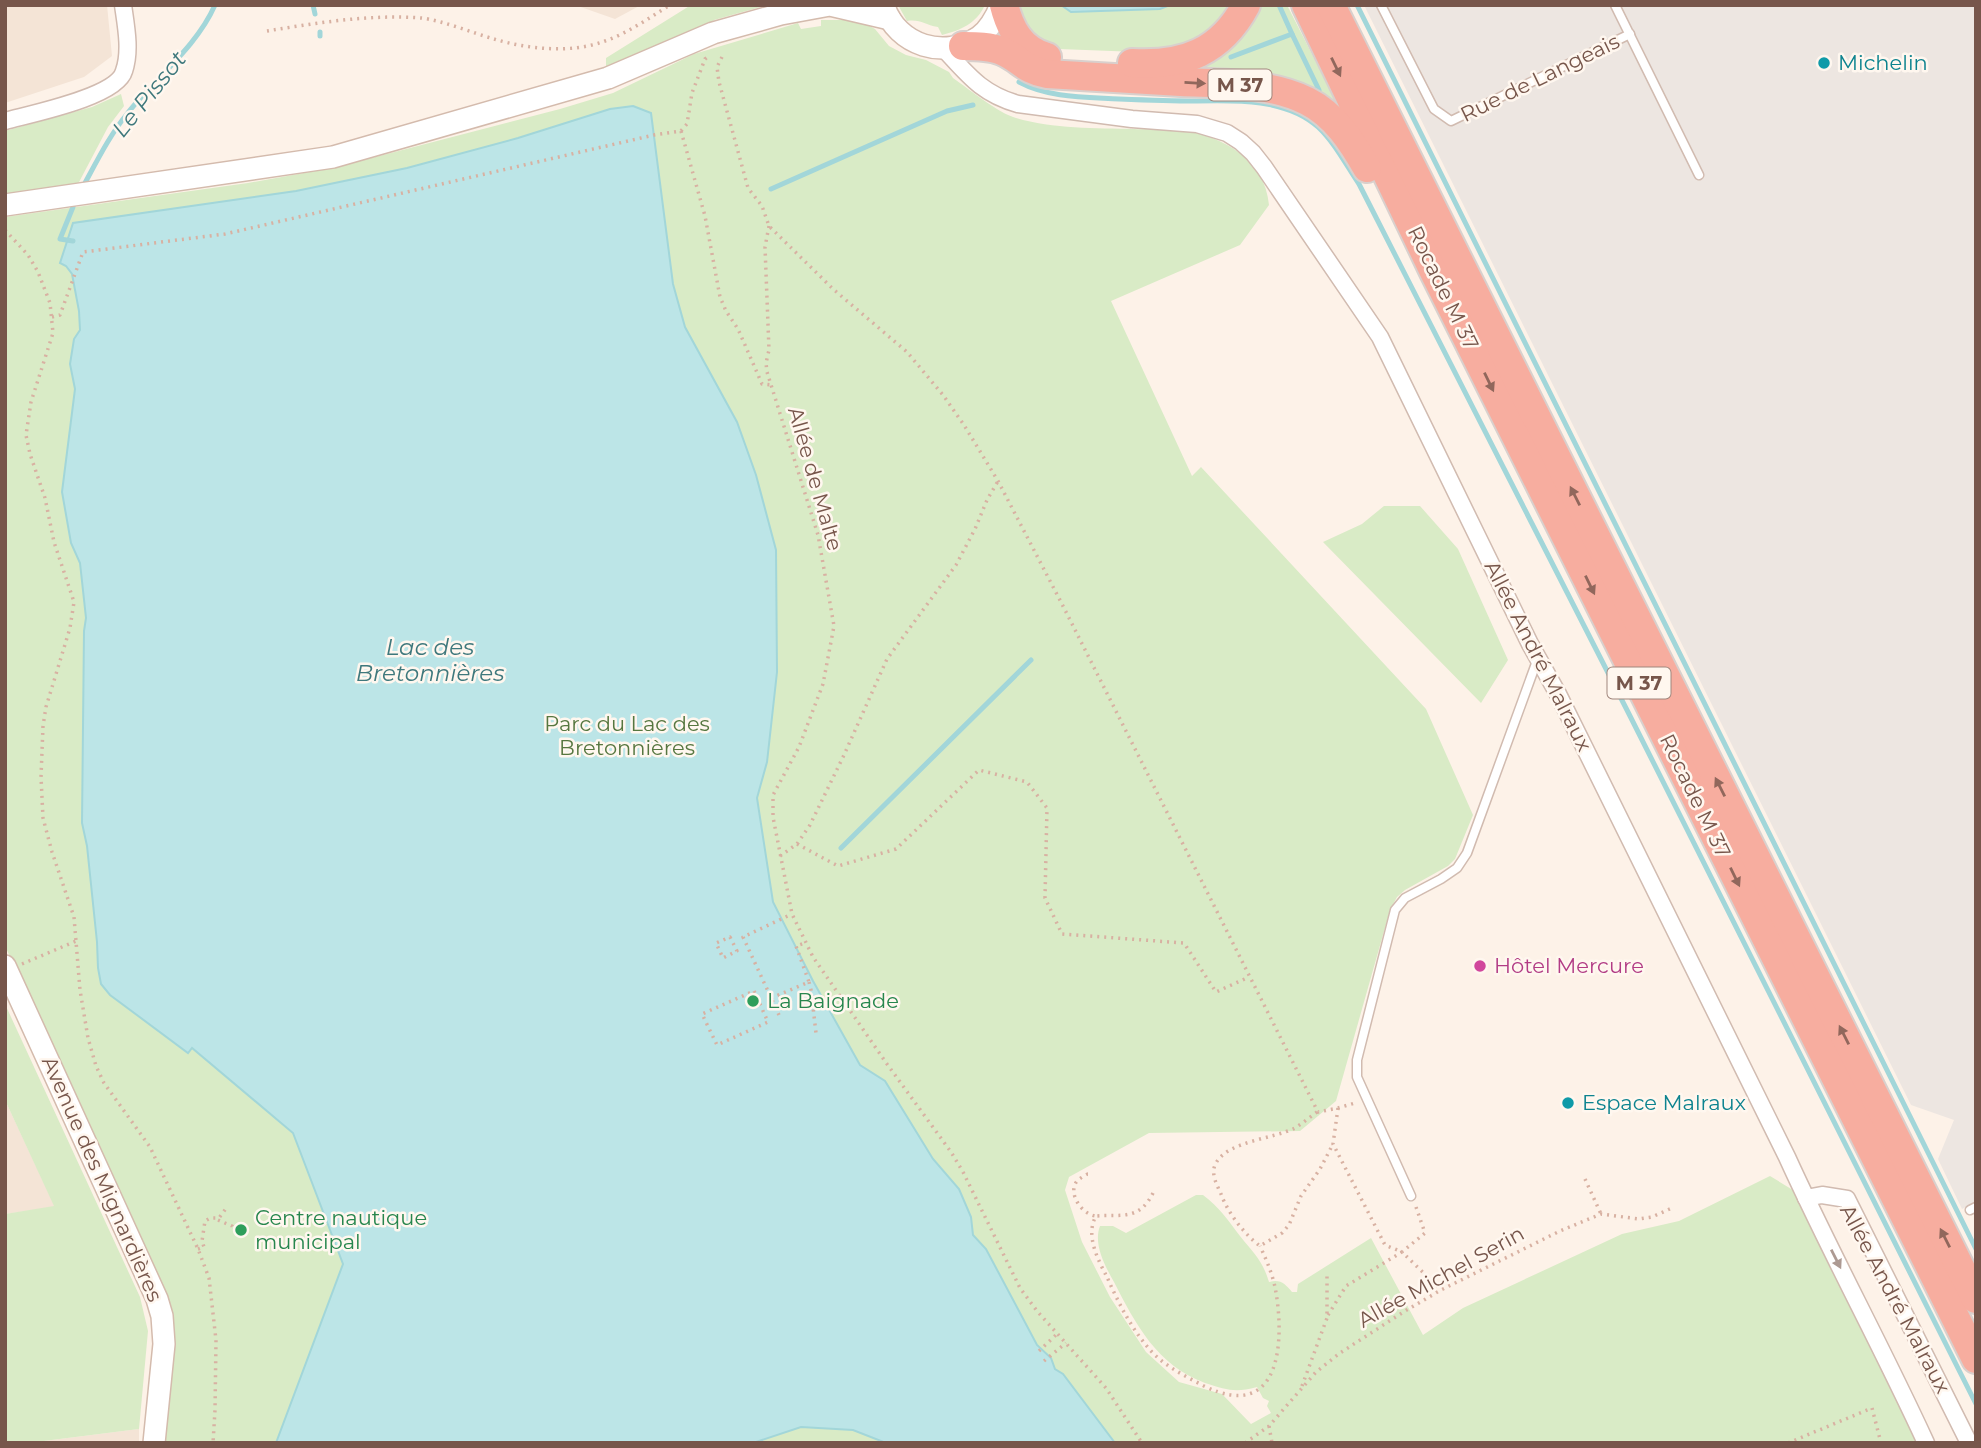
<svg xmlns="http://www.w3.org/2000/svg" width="1981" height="1448" viewBox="0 0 1981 1448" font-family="Montserrat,sans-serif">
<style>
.residential{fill:#f4e4d6}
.industrial{fill:#ede6e1}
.green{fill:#d9ebc6}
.water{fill:#bce5e7;stroke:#a2d6d9;stroke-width:2}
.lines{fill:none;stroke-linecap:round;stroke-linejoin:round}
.stream{stroke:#a2d6d9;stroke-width:5}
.lane-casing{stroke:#d1bbb0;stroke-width:11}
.street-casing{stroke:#d1bbb0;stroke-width:19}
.secondary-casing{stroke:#d4bbad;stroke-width:24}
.highway-casing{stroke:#d9d0cd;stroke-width:32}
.path{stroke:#d8b1a2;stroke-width:3.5;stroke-dasharray:2 5;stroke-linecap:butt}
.lane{stroke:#fff;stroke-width:8}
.street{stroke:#fff;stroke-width:16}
.secondary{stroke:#fff;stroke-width:21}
.highway{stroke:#f7ad9f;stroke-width:28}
.oneway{fill:#91675c}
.oneway2{fill:#ad9a93}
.culture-dot{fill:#0f9aa8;stroke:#fff7ef;stroke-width:2.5}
.hotel-dot{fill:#d1479c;stroke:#fff7ef;stroke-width:2.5}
.leisure-dot{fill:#2e9e5b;stroke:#fff7ef;stroke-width:2.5}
.labels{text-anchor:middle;stroke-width:5;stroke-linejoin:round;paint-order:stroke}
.shield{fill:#fff7ef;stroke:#a0867c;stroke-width:2}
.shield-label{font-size:19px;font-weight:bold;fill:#77564b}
.culture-label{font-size:21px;fill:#0d838f;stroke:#fff7ef;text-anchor:start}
.street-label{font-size:21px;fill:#77564b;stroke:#fff7ef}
.park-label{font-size:21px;fill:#567740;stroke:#fff7ef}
.hotel-label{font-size:21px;fill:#b23c85;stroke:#fff7ef;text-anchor:start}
.leisure-label{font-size:21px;fill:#27864d;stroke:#fff7ef;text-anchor:start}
.water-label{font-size:23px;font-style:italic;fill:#3e787c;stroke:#fff7ef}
</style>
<rect width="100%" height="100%" fill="#fdf2e8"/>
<g class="residential">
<polygon points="5,5 107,5 112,56 84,77 5,103"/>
<polygon points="575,5 641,5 615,19"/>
<polygon points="5,1100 27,1147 55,1207 5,1214"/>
<polygon points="139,1429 139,1443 28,1443"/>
</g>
<polygon class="industrial" points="1364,5 1976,5 1976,1202 1962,1209 1938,1159 1954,1120 1911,1105"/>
<g class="green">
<polygon points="691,5 768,5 714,20 708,27 606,68 606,58"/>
<path d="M898,5H985C976,24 961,30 942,35L938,27C924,25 921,19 907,21Z"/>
<polygon points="1018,5 1232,5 1209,34 1164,53 1059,49 1046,45 1024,29"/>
<polygon points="1255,5 1287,5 1338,105 1337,107 1200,71 1201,65"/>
<path d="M821,20H848L866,24L875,29L889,46L906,55L926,60L949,72L953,78C969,89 998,113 1016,118C1053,129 1096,128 1134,129C1150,130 1167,127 1183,130C1223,137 1265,159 1269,205L1240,245L1111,301L1192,476L1201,467L1426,709L1473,815L1455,859L1448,866L1405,890L1397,897L1390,910L1336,1101L1300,1131L1149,1133L1069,1177L1065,1190L1082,1242L1110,1297L1146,1352L1179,1382L1222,1394L1251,1424L1271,1413L1267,1406L1269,1401L1263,1398L1257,1387C1235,1393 1227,1390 1205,1383C1157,1365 1136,1325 1114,1282C1105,1266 1093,1244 1100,1226H1113L1126,1233L1196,1195H1203C1220,1208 1227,1219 1240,1236C1254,1254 1262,1259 1269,1282C1281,1279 1285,1284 1292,1292H1297L1298,1284L1371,1238L1423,1335L1463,1308L1622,1234L1679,1221L1770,1176L1806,1198L1926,1443H154L164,1344L63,1070L5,946V217L248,183L337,167L560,109L613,93L694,54L798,23L801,29L821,26Z"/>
<polygon points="121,94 124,106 108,127 78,184 5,195 5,131 92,107"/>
<polygon points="1384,506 1420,506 1458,549 1508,660 1481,703 1323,542 1362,524"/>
<polygon points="5,1004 140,1297 148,1331 139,1429 28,1443 5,1443 5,1214 54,1206 5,1100"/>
</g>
<g class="water">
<polygon points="1061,5 1170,5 1160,9 1071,12"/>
<polygon points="633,106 651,113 673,284 685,327 737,422 756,475 776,550 777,672 767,762 757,798 773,902 813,981 860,1065 885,1081 933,1159 959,1189 971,1217 973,1235 986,1249 1037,1345 1051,1358 1055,1369 1063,1374 1115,1443 886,1443 853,1430 801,1427 753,1443 276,1443 343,1264 293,1133 192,1048 188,1053 110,995 101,984 98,968 97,942 87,846 82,823 84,631 86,618 80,563 71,543 62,492 75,389 70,364 74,339 80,330 79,311 72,274 66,266 60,263 73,223 296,191 407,168 518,138 610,109"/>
</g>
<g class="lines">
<g class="stream">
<polyline points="313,5 315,14"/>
<polyline points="1279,5 1292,34"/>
<polyline points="1357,5 1976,1249"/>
<polyline points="320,32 320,36"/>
<polyline points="1231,57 1292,34 1319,90"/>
<path d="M1019,82C1049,98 1085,97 1119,99C1144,100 1169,101 1194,101C1234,100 1286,98 1318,127C1335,143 1346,165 1359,184L1629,714L1976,1404"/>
<path d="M85,183C98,159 110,135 127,114C155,78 196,48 215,5"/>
<polyline points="771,189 947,111 973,105"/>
<polyline points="73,241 60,239 73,207"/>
<polyline points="841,848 1031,660"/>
</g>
<g class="lane-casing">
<g id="lane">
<polyline points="1381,5 1434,109 1451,121 1630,34"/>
<polyline points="1615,5 1699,175"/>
<polyline points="1411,1196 1357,1077 1357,1060 1395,910 1405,898 1441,879 1457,868 1467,853 1538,658"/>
<polyline points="1970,1210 1976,1207"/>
</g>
</g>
<g class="street-casing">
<g id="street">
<path d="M944,49C968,75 982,94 1018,104L1132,119L1197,124L1227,133L1241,142L1253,153L1264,167L1380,337L1530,644L1558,694L1787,1157C1831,1254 1882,1347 1926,1443"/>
<path d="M5,121C30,114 117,97 124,71C131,51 126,26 123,5"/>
<polyline points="1806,1198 1822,1195 1847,1199 1969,1443"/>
</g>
</g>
<g class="secondary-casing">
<g id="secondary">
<path d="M884,6C897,46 945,60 979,37C990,29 996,17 1001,5"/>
<polyline points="5,205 333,157 608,78 713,33 781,14 830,5 890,19"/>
<polyline points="5,966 157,1299 162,1316 164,1344 154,1443"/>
</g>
</g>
<g class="highway-casing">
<g id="highway">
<path d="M1004,5C1010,29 1021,50 1047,57"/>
<polyline points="1306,5 1434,272 1976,1359"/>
<polyline points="1331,5 1976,1299"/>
<path d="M963,46C976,46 990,46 1002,51C1021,59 1024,70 1047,74C1092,77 1136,79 1181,82C1222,84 1269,82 1307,101C1335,115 1352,142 1367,168"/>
<path d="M1132,63C1184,66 1221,52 1246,5"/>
</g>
</g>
<g class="path">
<path d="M267,31C316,23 371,14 421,18C441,20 473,33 494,39C527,49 571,54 605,41C628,33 649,18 670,5"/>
<polyline points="722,57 717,67 719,82 748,188 762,206 769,226 833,289 907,352 943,395 964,425 998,481 1062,604 1318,1112 1338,1108 1355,1103"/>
<polyline points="681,131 705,216 720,297 726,311 738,329 762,384 772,385"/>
<polyline points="769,226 765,247 769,350 766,363 767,372 818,535 834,626 823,684 799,747 773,795 773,817 792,914 813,957 887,1064 951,1152 963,1172 1020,1288 1037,1311 1106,1388 1142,1443"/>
<polyline points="5,230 28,255 38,272 50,303 53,333 31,402 26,435 30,454 45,498 54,542 74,602 70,628 46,707 43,726 41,777 43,818 52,852 74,917 80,990 88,1038 96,1066 104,1083 150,1147 198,1249 209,1278 216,1340 215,1410 213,1443"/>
<polyline points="52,317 60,315 83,252 225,234 654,135 681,131 687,124 692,93 705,59 709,56"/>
<polyline points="797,844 838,866 896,849 979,770 1027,782 1047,808 1045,898 1062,934 1184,943 1216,992 1249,977"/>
<polyline points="780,856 797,844 810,825 844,755 887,659 956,565 975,529 987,500 998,481"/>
<polygon points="730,937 737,951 723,958 716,943"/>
<polyline points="22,964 76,941"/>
<polyline points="809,982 811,990 816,1033"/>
<polygon points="754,991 768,1022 717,1045 702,1014"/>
<polyline points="771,998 809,982 796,946 805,943"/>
<polyline points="779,1015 743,937 792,914"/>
<polyline points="1338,1108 1333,1144 1385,1245 1402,1252"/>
<path d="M1317,1112C1310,1117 1303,1123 1295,1128C1273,1139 1228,1141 1216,1163C1210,1173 1217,1185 1221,1194C1228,1213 1244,1234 1260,1246L1282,1233L1289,1225L1301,1196L1320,1169L1333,1144"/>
<path d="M1088,1174C1087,1174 1079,1179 1078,1180C1066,1192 1082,1215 1096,1216"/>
<polyline points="1585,1179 1601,1214"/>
<path d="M1153,1193C1139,1221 1122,1214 1096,1216C1085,1235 1098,1260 1107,1277C1118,1302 1132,1330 1151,1351C1166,1367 1185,1376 1204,1386C1282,1424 1285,1339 1275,1287C1272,1273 1266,1259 1260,1246"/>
<polyline points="1416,1207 1425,1233 1402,1252 1441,1290"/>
<polyline points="218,1220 232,1226 237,1234"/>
<polyline points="198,1249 204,1247 202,1241 205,1221 210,1218 219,1218 227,1207"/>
<polyline points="1328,1315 1346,1286 1402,1252"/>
<polyline points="1039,1351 1058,1333"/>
<polyline points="1044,1361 1066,1343"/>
<polyline points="1302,1386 1327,1318 1327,1275"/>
<polyline points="1269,1426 1272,1443"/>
<polyline points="1245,1443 1269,1426 1316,1372 1340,1353 1405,1311 1441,1290 1560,1231 1601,1214 1639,1219 1652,1217 1672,1208"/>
<polyline points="1788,1443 1872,1408 1881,1443"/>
</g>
<use href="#lane" class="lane"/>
<use href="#street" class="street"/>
<use href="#secondary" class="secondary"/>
<use href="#highway" class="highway"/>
</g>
<defs><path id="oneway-solid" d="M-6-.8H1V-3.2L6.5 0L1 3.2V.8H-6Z" transform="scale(1.75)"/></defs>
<g class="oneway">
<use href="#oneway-solid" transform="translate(1336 67) rotate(64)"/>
<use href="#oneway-solid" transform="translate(1195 83) rotate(3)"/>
<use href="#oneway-solid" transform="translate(1489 382) rotate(64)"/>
<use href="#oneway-solid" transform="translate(1575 496) rotate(-117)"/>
<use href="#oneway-solid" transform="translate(1590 585) rotate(64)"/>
<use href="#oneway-solid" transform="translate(1720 787) rotate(-117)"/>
<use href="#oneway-solid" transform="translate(1735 877) rotate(64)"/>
<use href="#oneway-solid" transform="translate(1844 1035) rotate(-117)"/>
<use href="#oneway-solid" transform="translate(1945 1238) rotate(-117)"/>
</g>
<use class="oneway2" href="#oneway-solid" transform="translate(1836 1259) rotate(63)"/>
<g class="culture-dot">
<circle cx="1824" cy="63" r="7"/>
<circle cx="1568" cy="1103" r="7"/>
</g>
<circle class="hotel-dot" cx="1480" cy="966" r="7"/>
<g class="leisure-dot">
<circle cx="753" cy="1001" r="7"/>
<circle cx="241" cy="1230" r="7"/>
</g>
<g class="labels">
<g class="shield">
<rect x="1208.5" y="69.5" width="63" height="31" rx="5"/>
<rect x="1607.5" y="667.5" width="63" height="31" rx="5"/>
</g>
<g class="shield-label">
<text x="1240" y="92">M 37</text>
<text x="1639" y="690">M 37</text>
</g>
<g class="culture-label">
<text x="1838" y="70">Michelin</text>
<text x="1582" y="1110">Espace Malraux</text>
</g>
<g class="street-label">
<text transform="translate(1540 78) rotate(-26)" y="7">Rue de Langeais</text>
<text transform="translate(1443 288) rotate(64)" y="7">Rocade M 37</text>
<text transform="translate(815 479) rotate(74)" y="7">Allée de Malte</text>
<text transform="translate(1538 656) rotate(63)" y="7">Allée André Malraux</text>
<text transform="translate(1695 796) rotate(64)" y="7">Rocade M 37</text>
<text transform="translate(102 1179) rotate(66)" y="7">Avenue des Mignardières</text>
<text transform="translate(1441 1277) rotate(-29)" y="7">Allée Michel Serin</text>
<text transform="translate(1895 1299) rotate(62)" y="7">Allée André Malraux</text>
</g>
<g class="park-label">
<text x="627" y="731">Parc du Lac des<tspan x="627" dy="24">Bretonnières</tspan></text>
</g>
<g class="hotel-label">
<text x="1494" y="973">Hôtel Mercure</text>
</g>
<g class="leisure-label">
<text x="767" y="1008">La Baignade</text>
<text x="255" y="1225">Centre nautique<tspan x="255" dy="24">municipal</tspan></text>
</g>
<g class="water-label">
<text transform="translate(149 94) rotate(-51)" y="8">Le Pissot</text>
<text x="430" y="655">Lac des<tspan x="430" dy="26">Bretonnières</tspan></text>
</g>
</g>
<rect width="1981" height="1448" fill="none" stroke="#77564b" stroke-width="14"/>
</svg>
